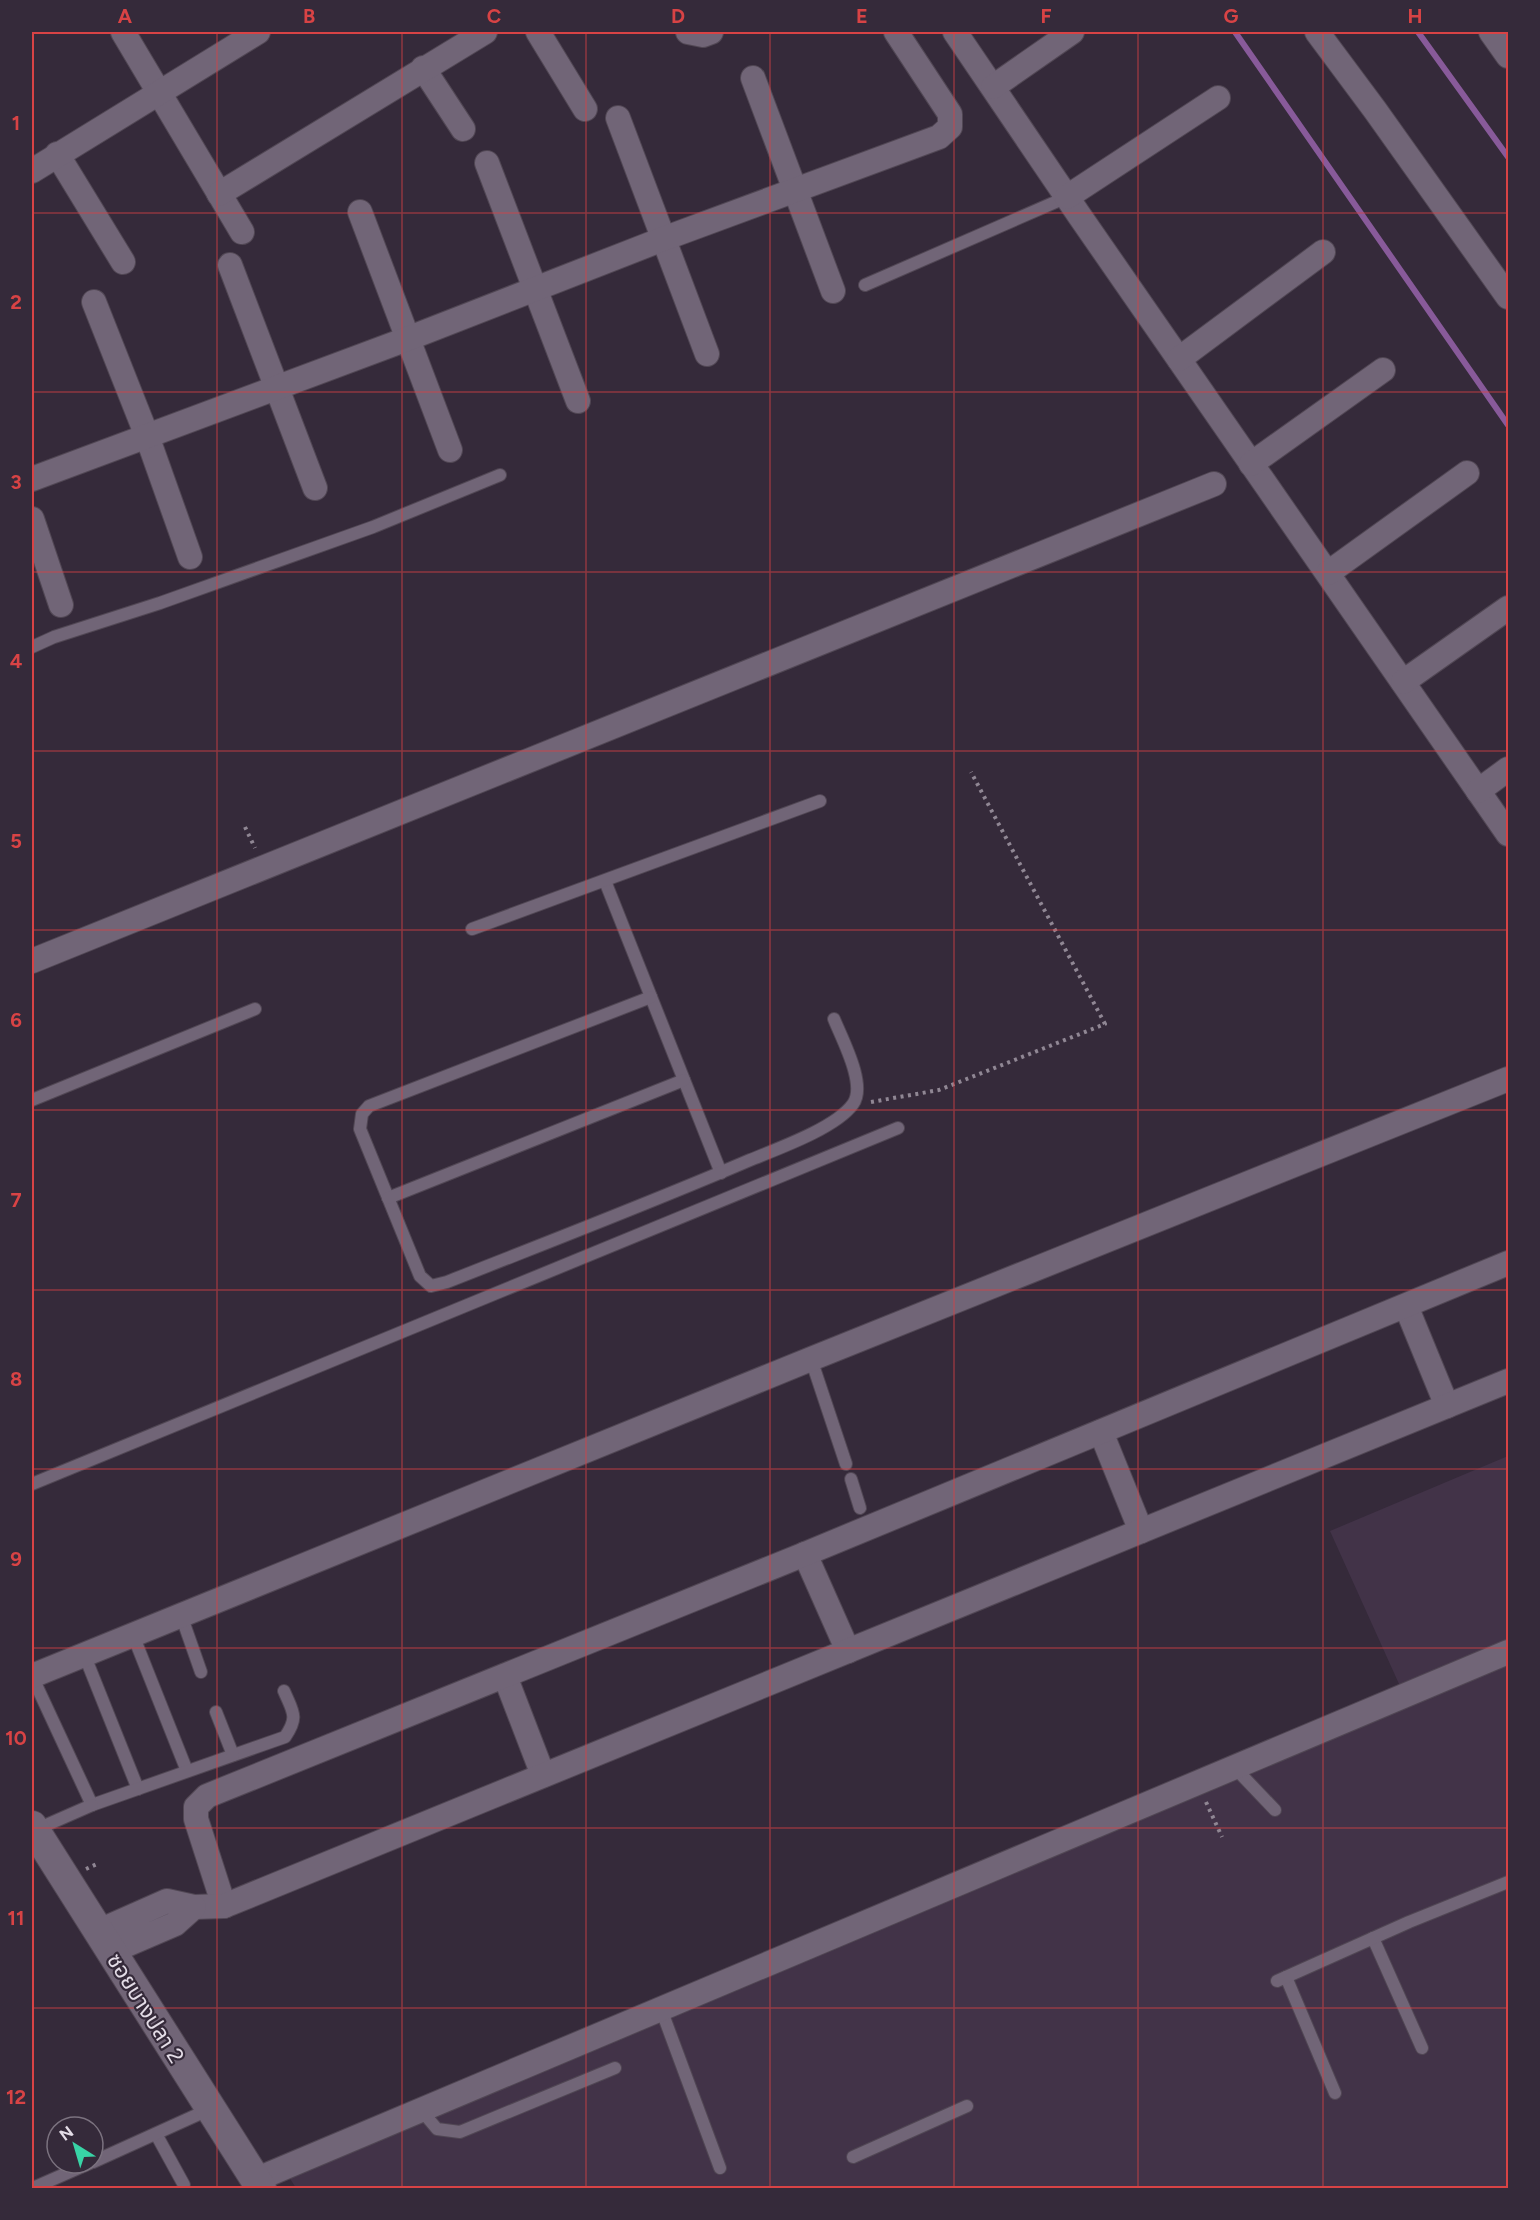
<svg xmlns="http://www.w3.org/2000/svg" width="1540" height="2220" viewBox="0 0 1540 2220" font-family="Figtree,'Noto Sans Thai',sans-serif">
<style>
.built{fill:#423348}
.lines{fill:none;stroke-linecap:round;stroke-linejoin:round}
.stream{stroke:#885a9a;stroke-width:6}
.service-casing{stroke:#514754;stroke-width:14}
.minor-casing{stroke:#514754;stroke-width:26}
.tertiary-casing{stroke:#514754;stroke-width:32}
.path{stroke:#908794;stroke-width:4;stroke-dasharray:3 4.5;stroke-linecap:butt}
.service{stroke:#716577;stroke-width:12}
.minor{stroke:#716577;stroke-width:24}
.tertiary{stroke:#716577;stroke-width:30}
.grid{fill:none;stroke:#d84345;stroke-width:1.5;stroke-opacity:0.55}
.labels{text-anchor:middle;stroke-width:4.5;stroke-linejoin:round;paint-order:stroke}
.street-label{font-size:22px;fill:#e4dde7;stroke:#352a3a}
.neatline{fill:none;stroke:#d84345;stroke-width:2}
.grid-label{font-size:20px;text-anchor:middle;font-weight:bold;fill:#d84345}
</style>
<rect width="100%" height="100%" fill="#352a3a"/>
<polygon class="built" points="1508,1456 1508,2188 296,2188 278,2160 1404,1695 1330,1531"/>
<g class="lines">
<g class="stream">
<polyline points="1235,32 1508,425"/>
<polyline points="1418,32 1508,157"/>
</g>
<g class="service-casing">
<g id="service">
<polyline points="865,285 1067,197"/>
<polyline points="32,647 54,637 160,603 373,527 500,475"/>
<polyline points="605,881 721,1173"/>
<polyline points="472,929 820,801"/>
<path d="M651,997L369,1106L362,1114L360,1129L420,1276L431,1286L447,1282C548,1242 650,1203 750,1160C777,1149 836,1128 853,1104C867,1085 842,1039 834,1019"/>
<polyline points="32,1100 255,1009"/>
<polyline points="388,1198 684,1080"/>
<polyline points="811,1359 846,1464"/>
<polyline points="851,1479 860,1508"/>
<polyline points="32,1484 898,1128"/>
<polyline points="181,1615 201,1672"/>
<polyline points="133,1635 187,1771"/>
<polyline points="84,1654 138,1789"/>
<path d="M32,1676L92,1805L285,1737C299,1717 293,1712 284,1691"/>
<polyline points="216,1712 233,1755"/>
<polyline points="1234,1767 1275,1810"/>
<polyline points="35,1830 92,1805"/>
<polyline points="1373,1938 1422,2048"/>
<polyline points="1286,1977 1335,2093"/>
<polyline points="1277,1981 1409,1922 1508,1882"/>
<polyline points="661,2009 720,2168"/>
<polyline points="421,2110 437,2129 460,2132 615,2068"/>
<polyline points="156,2134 184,2185"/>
<polyline points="853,2157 967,2106"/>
<polyline points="93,2162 210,2109"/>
<polyline points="33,2188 90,2163"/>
</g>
</g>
<g class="minor-casing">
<g id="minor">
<polyline points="123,32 242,232"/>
<polyline points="538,32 585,109"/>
<polyline points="688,32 703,35 711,32"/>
<polyline points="955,32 1079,215 1508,834"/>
<polyline points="1317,32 1375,110 1508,297"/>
<polyline points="1491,32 1508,56"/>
<polyline points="423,68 463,129"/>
<polyline points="753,78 833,291"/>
<polyline points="993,87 1072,32"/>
<polyline points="618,118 707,354"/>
<polyline points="57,154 123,262"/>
<polyline points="487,163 578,401"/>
<polyline points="32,171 258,32"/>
<polyline points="219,194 485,32"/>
<polyline points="1067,197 1218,98"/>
<polyline points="360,212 450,450"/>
<polyline points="230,265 315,488"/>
<polyline points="94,302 147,436 190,557"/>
<polyline points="1179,359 1323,252"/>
<polyline points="1251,464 1383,370"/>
<polyline points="32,479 407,339 663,239 939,137 950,127 950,114 896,32"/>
<polyline points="32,519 61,605"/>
<polyline points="1328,573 1467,473"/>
<polyline points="1403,682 1508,608"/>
<polyline points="1478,791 1508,769"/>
<polyline points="32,961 1214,484"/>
<polyline points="1406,1306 1447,1406"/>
<polyline points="1101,1432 1141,1531"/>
<polyline points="805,1554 848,1651"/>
<polyline points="32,1676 811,1359 1508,1079"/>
<polyline points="505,1676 543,1775"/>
<polyline points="224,1906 196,1819 196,1807 207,1796 805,1554 1508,1263"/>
<polyline points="194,1907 224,1906 1508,1381"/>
<polyline points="97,1932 167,1901 194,1907 175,1924 110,1952"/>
<polyline points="255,2180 1508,1652"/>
</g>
</g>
<g class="tertiary-casing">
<polyline id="tertiary" points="32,1826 261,2188"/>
</g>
<g class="path">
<polyline points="245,827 255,848"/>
<polyline points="871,1102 939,1090 1105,1024 971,772"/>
<polyline points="1206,1802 1222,1837"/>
<polyline points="86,1869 97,1864"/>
</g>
<use href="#service" class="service"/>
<use href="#minor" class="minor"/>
<use href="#tertiary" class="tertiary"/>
</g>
<path class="grid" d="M217,32V2188M402,32V2188M586,32V2188M770,32V2188M954,32V2188M1138,32V2188M1323,32V2188M32,213H1508M32,392H1508M32,572H1508M32,751H1508M32,930H1508M32,1110H1508M32,1290H1508M32,1469H1508M32,1648H1508M32,1828H1508M32,2008H1508"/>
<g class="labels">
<g class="street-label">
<text transform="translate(146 2008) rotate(58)" y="8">ซอยบางปลา 2</text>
</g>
</g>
<rect width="1540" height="2220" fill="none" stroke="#352a3a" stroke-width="66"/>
<g transform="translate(75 2145) rotate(323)"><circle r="28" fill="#352a3a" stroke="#7b727f" stroke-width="1.5"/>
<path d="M0-4.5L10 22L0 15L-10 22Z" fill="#38d4a6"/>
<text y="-9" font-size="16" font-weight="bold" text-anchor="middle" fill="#e4dde7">N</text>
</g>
<rect x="33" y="33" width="1474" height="2154" class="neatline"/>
<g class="grid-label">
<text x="125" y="23">A</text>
<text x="309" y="23">B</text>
<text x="494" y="23">C</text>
<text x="678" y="23">D</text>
<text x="862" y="23">E</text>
<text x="1046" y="23">F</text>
<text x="1231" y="23">G</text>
<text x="1415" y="23">H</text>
<text x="16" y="130">1</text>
<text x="16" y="309">2</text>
<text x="16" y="489">3</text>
<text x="16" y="668">4</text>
<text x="16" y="848">5</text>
<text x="16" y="1027">6</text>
<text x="16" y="1207">7</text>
<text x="16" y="1386">8</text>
<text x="16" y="1566">9</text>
<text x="16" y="1745">10</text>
<text x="16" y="1925">11</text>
<text x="16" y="2104">12</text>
</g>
</svg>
